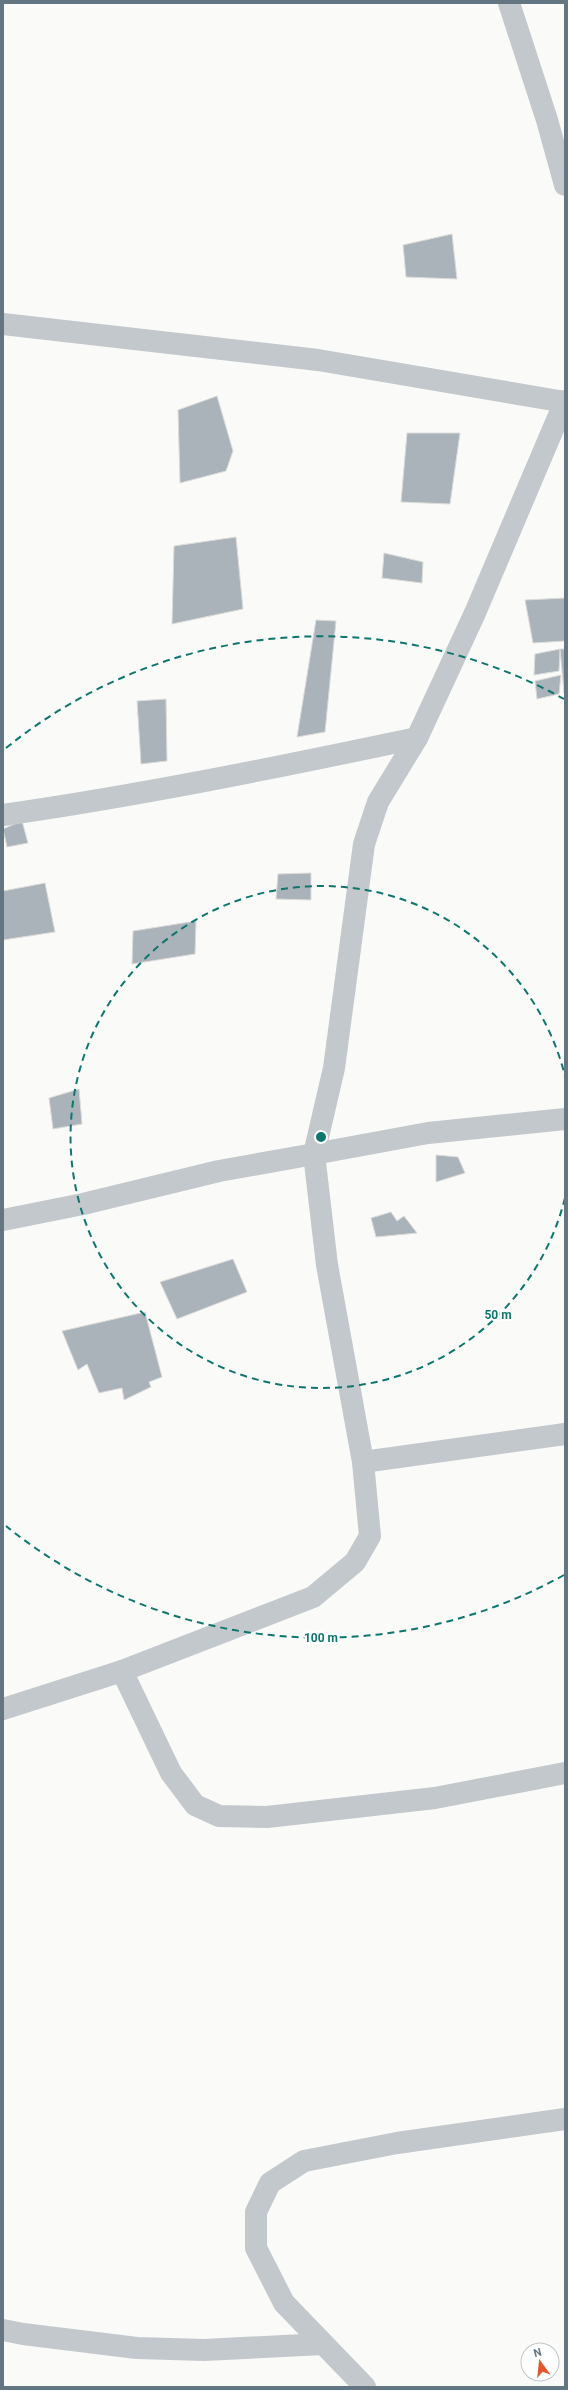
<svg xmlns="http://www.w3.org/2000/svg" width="568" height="2390" viewBox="0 0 568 2390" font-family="Roboto,sans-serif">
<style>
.building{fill:#aab3b9;stroke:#dcdcda}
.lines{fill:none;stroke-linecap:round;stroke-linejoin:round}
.minor{stroke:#c3c8cc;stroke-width:22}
.ring{fill:none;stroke:#0f766e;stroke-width:2;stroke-dasharray:7 5}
.centre{fill:#0f766e;stroke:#fff;stroke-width:2}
.ring-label{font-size:12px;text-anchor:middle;font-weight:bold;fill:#0f766e;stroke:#fff;stroke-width:4;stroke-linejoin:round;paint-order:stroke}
</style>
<rect width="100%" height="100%" fill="#fafaf8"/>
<g class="building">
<polygon points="452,234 457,279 406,277 403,245"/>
<polygon points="217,396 233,451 226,471 180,483 178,410"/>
<polygon points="407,433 460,433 450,504 401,502"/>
<polygon points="236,537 243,609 172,624 174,546"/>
<polygon points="384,553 423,562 422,583 382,578"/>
<polygon points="565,598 565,641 533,643 525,600"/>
<polygon points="316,620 336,621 325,732 297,737"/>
<polygon points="560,649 559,671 534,675 535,654"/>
<polygon points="560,649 565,649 564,693"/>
<polygon points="561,675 559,694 537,699 535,681"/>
<polygon points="166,699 167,761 141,764 137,701"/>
<polygon points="22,821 28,843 7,847 3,829"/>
<polygon points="311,873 311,900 276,899 278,874"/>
<polygon points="45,883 55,932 3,940 3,891"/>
<polygon points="196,921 195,954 132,964 133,931"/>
<polygon points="79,1089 82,1124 53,1129 49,1098"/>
<polygon points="436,1155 458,1157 465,1173 436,1182"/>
<polygon points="391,1212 397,1221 404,1216 417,1233 376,1237 371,1218"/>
<polygon points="233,1259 247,1292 177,1319 160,1282"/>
<polygon points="145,1312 162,1377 149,1382 151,1387 124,1400 122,1388 99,1393 87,1364 78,1370 62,1331"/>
</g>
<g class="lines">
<g class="minor">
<polyline points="509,3 547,120 565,185"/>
<polyline points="3,324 318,360 565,402"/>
<path d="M3,815C142,795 279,767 417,738"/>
<polyline points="3,1220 83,1204 219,1171 314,1154 428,1133 565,1119"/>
<polyline points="363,1462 565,1434"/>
<polyline points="122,1671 171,1773 195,1805 219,1816 267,1817 435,1798 565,1773"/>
<polyline points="3,1709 122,1671 313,1597 355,1562 370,1536 363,1462 327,1265 314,1154 334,1068 364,844 378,802 417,738 475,613 565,401"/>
<polyline points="3,2330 23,2334 137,2348 204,2350 323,2344"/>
<polyline points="365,2387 284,2303 256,2248 256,2212 270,2183 304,2161 397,2143 565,2119"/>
</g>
</g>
<g class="ring">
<path d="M565 1198A251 251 0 1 1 565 1076"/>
<path d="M564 1575A501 501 0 0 1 6 1526M6 748A501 501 0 0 1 564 699"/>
</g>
<circle cx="321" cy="1137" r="6" class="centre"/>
<g class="ring-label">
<text x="498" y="1319">50 m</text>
<text x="321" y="1642">100 m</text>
</g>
<rect width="568" height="2390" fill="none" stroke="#657683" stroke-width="8"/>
<g transform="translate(540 2362) rotate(345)"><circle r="19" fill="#ffffff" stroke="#c1c8cd"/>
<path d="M0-3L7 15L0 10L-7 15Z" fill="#e4572e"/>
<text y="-6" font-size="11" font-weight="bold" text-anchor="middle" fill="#657683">N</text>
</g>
</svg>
